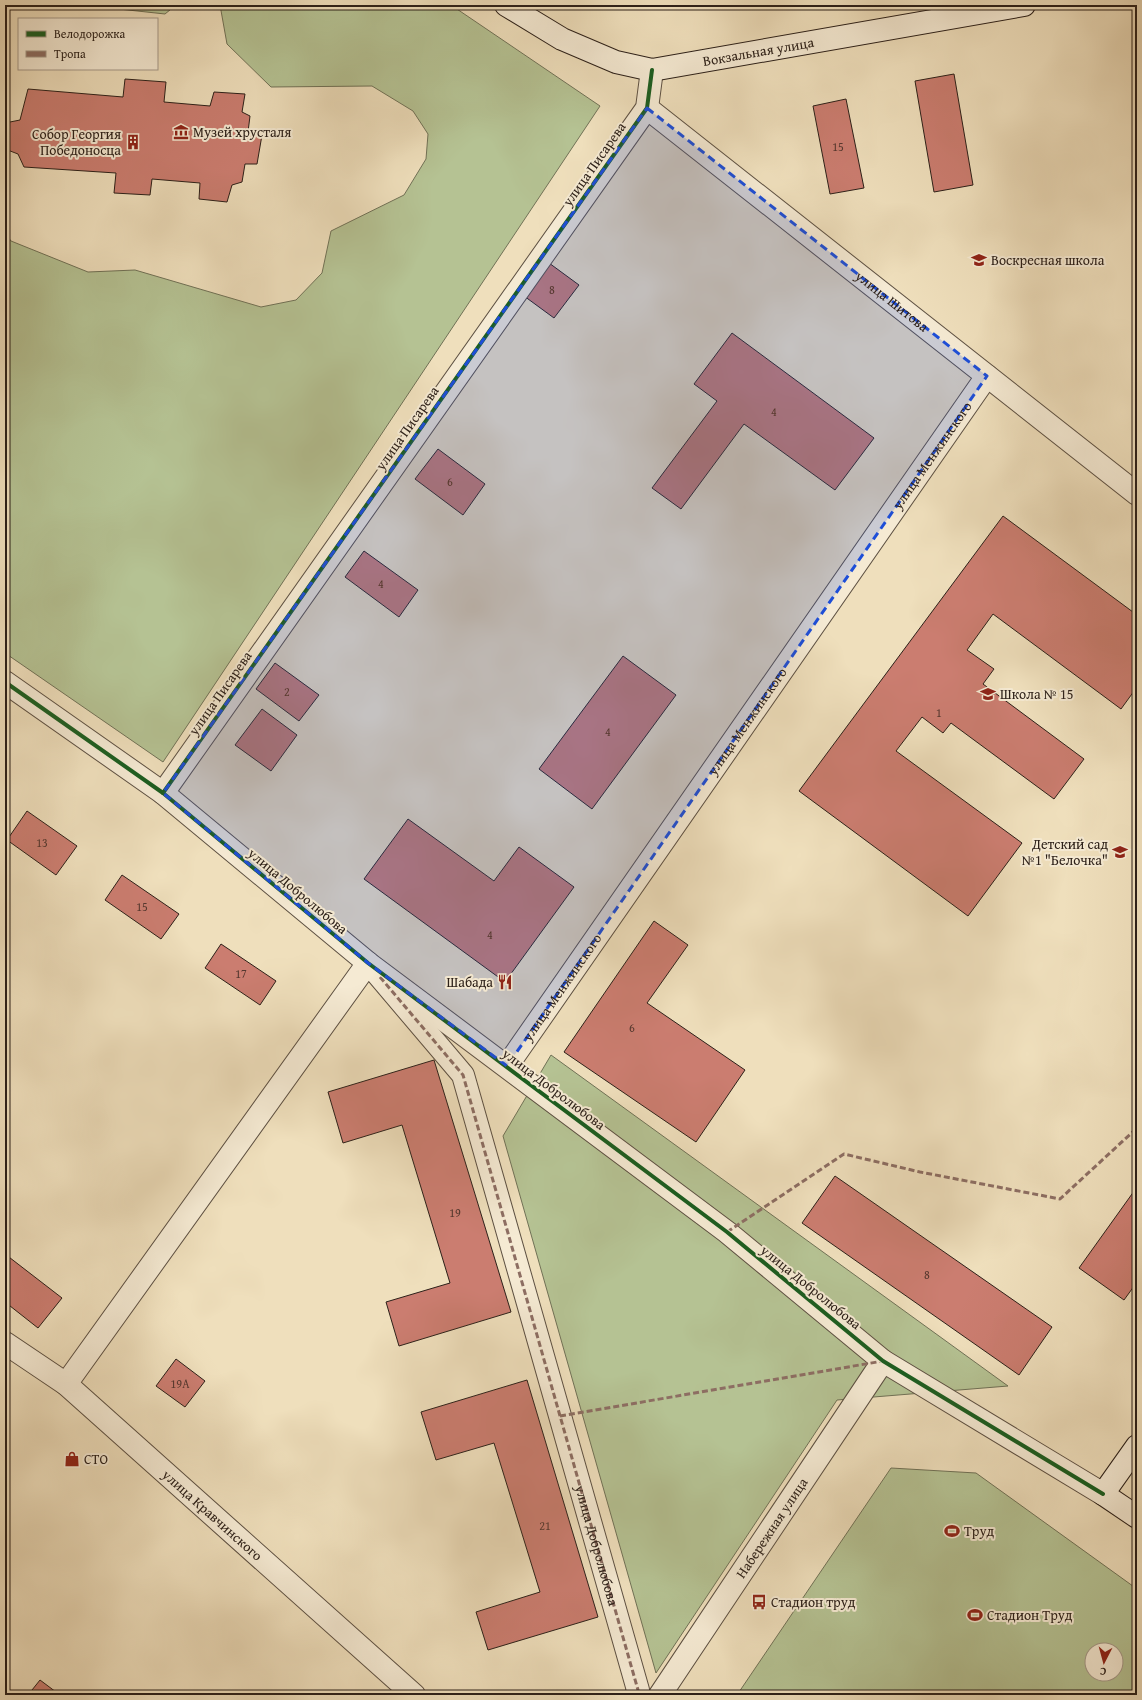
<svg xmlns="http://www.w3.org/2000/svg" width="1142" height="1700" viewBox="0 0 1142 1700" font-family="'Gentium Book Plus',serif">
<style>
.green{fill:#b5c293;stroke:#707156;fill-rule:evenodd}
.building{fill:#cb7d70;stroke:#2c2019}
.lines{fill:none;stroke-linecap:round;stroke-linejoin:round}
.minor-casing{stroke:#5d5042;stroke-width:24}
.secondary-casing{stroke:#2c2019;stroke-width:24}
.minor{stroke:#f5ead3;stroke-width:22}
.secondary{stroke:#f5ead3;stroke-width:22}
.quiet{stroke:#8d6e63;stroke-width:3;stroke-dasharray:6 3;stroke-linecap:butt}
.cycleway-casing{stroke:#f5ead3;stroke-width:6}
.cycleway{stroke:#1b5e20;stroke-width:4}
.marked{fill:#1d4ed8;fill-opacity:0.2;stroke:#1d4ed8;stroke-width:3;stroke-dasharray:8 5;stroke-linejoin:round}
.labels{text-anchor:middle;stroke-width:4;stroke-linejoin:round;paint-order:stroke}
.number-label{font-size:12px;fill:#54372f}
.street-label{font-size:14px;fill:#2c2019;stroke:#f5ead3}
.poi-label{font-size:14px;fill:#2c2019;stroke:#f5ead3;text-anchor:start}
</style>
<rect width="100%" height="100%" fill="#efdfbc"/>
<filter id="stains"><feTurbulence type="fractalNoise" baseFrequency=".005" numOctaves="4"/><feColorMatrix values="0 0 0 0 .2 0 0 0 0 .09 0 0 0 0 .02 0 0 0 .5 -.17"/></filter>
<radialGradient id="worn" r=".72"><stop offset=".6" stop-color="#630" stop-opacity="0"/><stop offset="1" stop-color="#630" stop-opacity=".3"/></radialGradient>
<g class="green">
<polygon points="82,5 176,5 165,14"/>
<polygon points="220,5 319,5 321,7 323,5 451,5 600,106 163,762 5,653 5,233 11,241 88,272 135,270 261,307 296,300 322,273 331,231 404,195 426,159 428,134 413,111 372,86 271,87 227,44"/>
<polygon points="551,1055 1008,1386 837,1400 656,1673 503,1136"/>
<path d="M891,1468L976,1473L1137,1589V1695H737ZM1092,1650H1116V1674H1092Z"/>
</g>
<g class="building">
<polygon points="954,74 973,185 934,192 915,81"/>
<polygon points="125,79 166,82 164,102 210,106 214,92 245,94 242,112 250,116 248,132 262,135 257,164 245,164 242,182 232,185 227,202 199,199 200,183 152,179 150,195 114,193 116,173 24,167 18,154 5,149 5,123 20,120 28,89 123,97"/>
<polygon points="846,99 864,188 830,194 813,106"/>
<polygon points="549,263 579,285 554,318 524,296"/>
<polygon points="732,333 874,438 835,490 744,424 681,509 652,488 717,401 694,384"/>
<polygon points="438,449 485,484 463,515 415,479"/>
<polygon points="1003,516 1137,615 1137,687 1121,709 993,614 967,650 994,669 983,684 1084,759 1054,799 951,723 943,733 922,717 896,751 1022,843 968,916 799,791"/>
<polygon points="364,551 418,590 399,617 345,577"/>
<polygon points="623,656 676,695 592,809 539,769"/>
<polygon points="275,663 319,695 299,721 256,689"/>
<polygon points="262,709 297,735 271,771 235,745"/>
<polygon points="27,811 77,846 56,875 7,840"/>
<polygon points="408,819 494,881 519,847 574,887 505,982 364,879"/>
<polygon points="122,875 179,914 161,939 105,900"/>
<polygon points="654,921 688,945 647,1003 745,1070 696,1142 564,1052"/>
<polygon points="221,944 276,981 260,1005 205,968"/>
<polygon points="434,1060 511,1312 399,1346 386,1302 450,1283 402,1125 343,1143 328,1092"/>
<polygon points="835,1176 1052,1327 1019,1375 802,1223"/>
<polygon points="1137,1187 1137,1282 1124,1300 1079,1268"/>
<polygon points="5,1254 62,1298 38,1328 5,1302"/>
<polygon points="176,1359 205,1381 185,1407 156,1386"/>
<polygon points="527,1380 598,1617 488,1650 476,1612 540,1592 494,1443 436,1460 421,1412"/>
<polygon points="40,1680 60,1695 28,1695"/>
</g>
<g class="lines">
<g class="minor-casing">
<g id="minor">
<path id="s1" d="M647,108L1137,494"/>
<polyline points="5,682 163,793 368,963 727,1232 883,1361 1103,1494"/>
<polyline points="163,793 647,108 652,70"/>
<path id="s2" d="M507,1066L987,376"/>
<path id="s3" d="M5,1343L66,1384L414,1695"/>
<path id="s4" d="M66,1384L368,963L463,1075L638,1690L636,1695"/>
<path id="s5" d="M660,1695L883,1361"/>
</g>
</g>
<g class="secondary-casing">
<g id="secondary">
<path id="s6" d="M506,5L562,39L616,62L652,70L1024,5"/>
<polyline points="1137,1446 1103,1494 1137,1517"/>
</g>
</g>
<use href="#minor" class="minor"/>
<use href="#secondary" class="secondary"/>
<g class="quiet">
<polyline points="380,977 463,1075 638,1690 636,1695"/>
<polyline points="727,1232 844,1154 920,1172 1060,1199 1137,1128"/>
<polyline points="560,1416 883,1361"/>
</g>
<g class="cycleway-casing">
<g id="cycleway">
<polyline points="5,682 163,793 368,963 727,1232 883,1361 1103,1494"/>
<polyline points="163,793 647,108 652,70"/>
</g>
</g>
<use href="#cycleway" class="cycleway"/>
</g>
<path class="marked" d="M647,108L987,376L507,1066L368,963L163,793Z"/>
<defs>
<g id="museum-bare" transform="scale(1.2)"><path d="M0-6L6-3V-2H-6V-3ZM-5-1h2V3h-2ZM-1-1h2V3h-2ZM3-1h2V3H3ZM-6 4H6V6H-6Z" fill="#8f2418" stroke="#f5ead3" stroke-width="2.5" paint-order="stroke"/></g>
<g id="building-bare" transform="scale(1.2)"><path d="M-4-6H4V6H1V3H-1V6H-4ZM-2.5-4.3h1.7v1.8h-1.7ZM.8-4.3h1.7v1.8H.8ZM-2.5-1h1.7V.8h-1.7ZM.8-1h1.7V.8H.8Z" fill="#8f2418" stroke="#f5ead3" stroke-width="2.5" paint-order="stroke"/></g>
<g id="school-bare" transform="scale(1.2)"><path d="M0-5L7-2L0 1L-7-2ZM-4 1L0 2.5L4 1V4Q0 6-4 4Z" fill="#8f2418" stroke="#f5ead3" stroke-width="2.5" paint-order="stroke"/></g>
<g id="restaurant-bare" transform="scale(1.2)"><path d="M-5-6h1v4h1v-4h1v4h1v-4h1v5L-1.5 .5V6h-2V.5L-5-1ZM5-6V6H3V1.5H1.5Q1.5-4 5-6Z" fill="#8f2418" stroke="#f5ead3" stroke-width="2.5" paint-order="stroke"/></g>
<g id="shop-bare" transform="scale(1.2)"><path d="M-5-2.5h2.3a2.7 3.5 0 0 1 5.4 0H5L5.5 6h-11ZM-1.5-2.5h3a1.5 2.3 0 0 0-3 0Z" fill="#8f2418" stroke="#f5ead3" stroke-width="2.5" paint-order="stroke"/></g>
<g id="stadium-bare" transform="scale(1.2)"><path d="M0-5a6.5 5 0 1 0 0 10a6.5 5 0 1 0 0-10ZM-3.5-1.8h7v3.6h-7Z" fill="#8f2418" stroke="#f5ead3" stroke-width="2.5" paint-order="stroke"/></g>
<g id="bus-bare" transform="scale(1.2)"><path d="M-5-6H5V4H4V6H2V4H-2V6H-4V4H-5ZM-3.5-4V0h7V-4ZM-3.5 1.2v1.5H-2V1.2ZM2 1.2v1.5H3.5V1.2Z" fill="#8f2418" stroke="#f5ead3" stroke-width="2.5" paint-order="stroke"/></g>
</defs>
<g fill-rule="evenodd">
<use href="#museum-bare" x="181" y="132"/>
<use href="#building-bare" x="133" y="142"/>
<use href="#school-bare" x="979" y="260"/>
<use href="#school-bare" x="988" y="694"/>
<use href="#school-bare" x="1120" y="852"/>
<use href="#restaurant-bare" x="505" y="982"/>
<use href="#shop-bare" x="72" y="1459"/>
<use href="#stadium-bare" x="952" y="1531"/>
<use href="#bus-bare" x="759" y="1602"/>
<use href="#stadium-bare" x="975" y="1615"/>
</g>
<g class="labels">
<g class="number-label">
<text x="838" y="151">15</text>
<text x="552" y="294">8</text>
<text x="774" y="416">4</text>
<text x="450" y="486">6</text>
<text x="381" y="588">4</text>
<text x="287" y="696">2</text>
<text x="939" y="717">1</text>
<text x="608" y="736">4</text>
<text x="42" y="847">13</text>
<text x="142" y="911">15</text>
<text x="490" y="939">4</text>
<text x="241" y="978">17</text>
<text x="632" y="1032">6</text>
<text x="455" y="1217">19</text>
<text x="927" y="1279">8</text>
<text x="180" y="1388">19А</text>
<text x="545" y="1530">21</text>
</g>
<g class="street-label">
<text dy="5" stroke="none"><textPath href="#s6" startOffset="269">Вокзальная улица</textPath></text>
<text transform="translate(594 164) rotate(-55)" y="5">улица Писарева</text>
<text dy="5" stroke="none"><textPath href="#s1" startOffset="312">улица Шитова</textPath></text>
<text transform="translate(407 428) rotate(-55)" y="5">улица Писарева</text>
<text dy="5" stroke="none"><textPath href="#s2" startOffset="744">улица Менжинского</textPath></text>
<text transform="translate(220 693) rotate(-55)" y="5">улица Писарева</text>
<text dy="5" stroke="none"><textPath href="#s2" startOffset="420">улица Менжинского</textPath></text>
<text transform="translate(298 891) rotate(40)" y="5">улица Добролюбова</text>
<text dy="5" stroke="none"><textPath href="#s2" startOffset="96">улица Менжинского</textPath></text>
<text transform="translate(554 1089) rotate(37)" y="5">улица Добролюбова</text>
<text transform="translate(811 1287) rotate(39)" y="5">улица Добролюбова</text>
<text dy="5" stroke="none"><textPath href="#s3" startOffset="270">улица Кравчинского</textPath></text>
<text dy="5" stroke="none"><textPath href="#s5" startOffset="201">Набережная улица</textPath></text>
<text dy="5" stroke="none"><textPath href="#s4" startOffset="1154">улица Добролюбова</textPath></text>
</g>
<g class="poi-label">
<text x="193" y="137">Музей хрусталя</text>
<text x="121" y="139" text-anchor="end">Собор Георгия<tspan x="121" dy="16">Победоносца</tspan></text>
<text x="991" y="265">Воскресная школа</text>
<text x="1000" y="699">Школа № 15</text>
<text x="1108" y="849" text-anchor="end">Детский сад<tspan x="1108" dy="16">№1 "Белочка"</tspan></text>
<text x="493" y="987" text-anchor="end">Шабада</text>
<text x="84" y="1464">СТО</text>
<text x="964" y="1536">Труд</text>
<text x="771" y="1607">Стадион труд</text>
<text x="987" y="1620">Стадион Труд</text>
</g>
</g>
<rect width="1142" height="1700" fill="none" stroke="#efdfbc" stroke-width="20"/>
<rect x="6" y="6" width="1130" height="1688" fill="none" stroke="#2c2019" stroke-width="2"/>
<rect x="10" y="10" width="1122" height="1680" fill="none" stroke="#2c2019"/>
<rect x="18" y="18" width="140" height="52" fill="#f5ead3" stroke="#a59989"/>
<rect x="26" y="31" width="20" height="6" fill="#1b5e20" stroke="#a59989"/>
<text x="54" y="38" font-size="12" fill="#2c2019">Велодорожка</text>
<rect x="26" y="51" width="20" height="6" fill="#8d6e63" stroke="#a59989"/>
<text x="54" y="58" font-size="12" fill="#2c2019">Тропа</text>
<g transform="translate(1104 1662) rotate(186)"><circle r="19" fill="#f5ead3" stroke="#a59989"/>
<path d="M0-3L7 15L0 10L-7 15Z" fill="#8f2418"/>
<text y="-6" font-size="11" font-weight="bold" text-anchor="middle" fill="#2c2019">С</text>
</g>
<rect width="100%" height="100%" filter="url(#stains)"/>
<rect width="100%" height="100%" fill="url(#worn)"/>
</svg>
